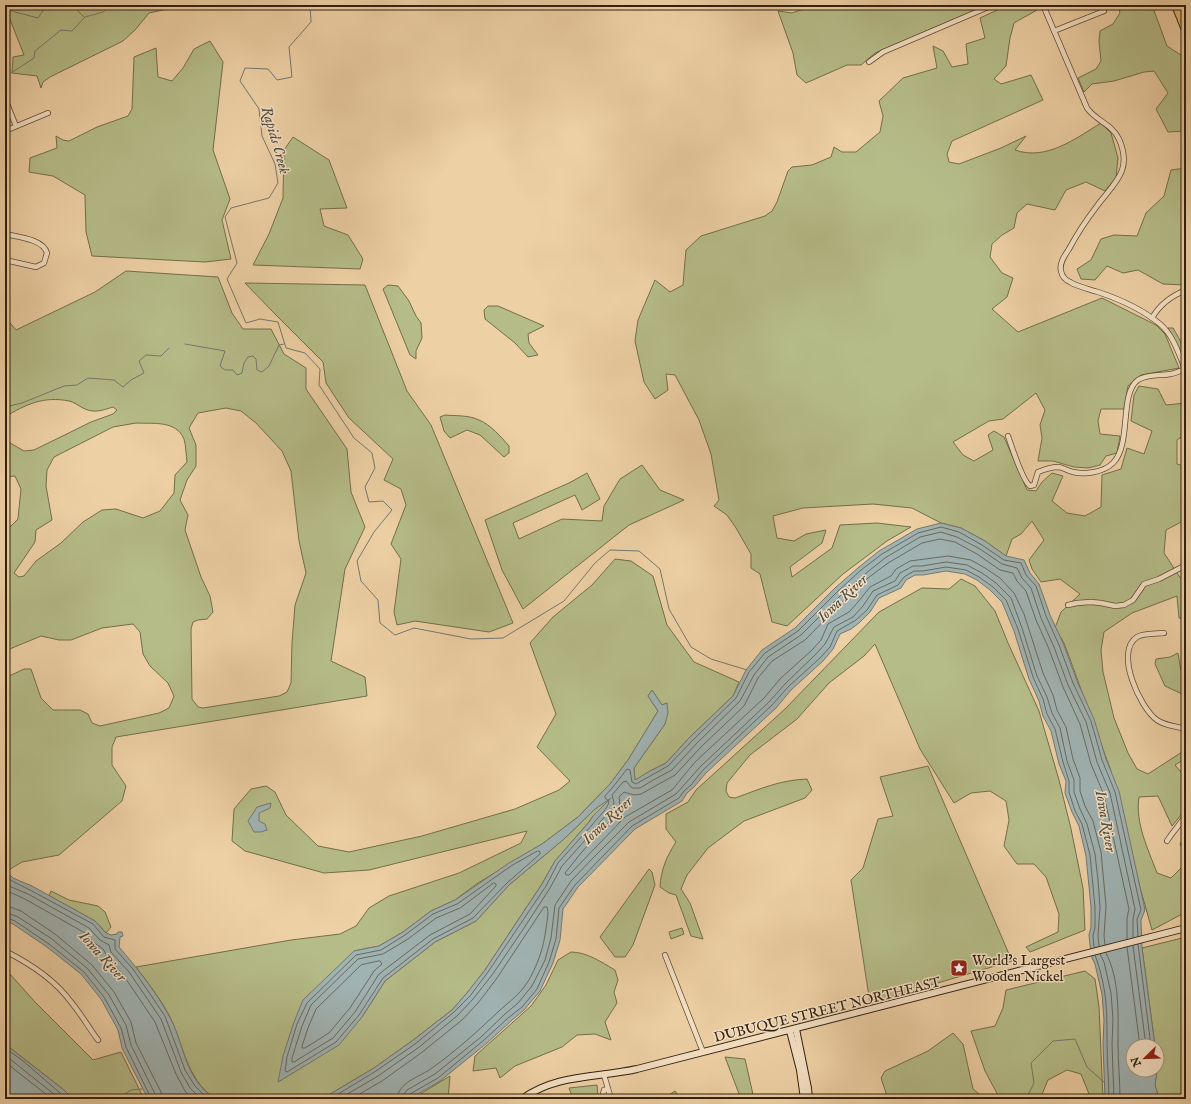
<svg xmlns="http://www.w3.org/2000/svg" width="1191" height="1104" viewBox="0 0 1191 1104" font-family="'IM FELL English',serif">
<style>
.green{fill:#b5bc88;stroke:#736e4b;fill-rule:evenodd}
.water{fill:#a0b3b3;stroke:#747871}
.lines{fill:none;stroke-linecap:round;stroke-linejoin:round}
.shore{stroke:#686a60;stroke-width:1}
.stream{stroke:#747871;stroke-width:1}
.minor-casing{stroke:#604c34;stroke-width:6}
.secondary-casing{stroke:#31200e;stroke-width:8}
.motorway-casing{stroke:#31200e;stroke-width:10}
.minor{stroke:#f4e0c4;stroke-width:4.5}
.secondary{stroke:#f4e0c4;stroke-width:6}
.motorway{stroke:#e7b872;stroke-width:8}
.labels{text-anchor:middle;stroke-width:3;stroke-linejoin:round;paint-order:stroke}
.poi-label{font-size:14px;fill:#31200e;stroke:#f4e0c4;text-anchor:start}
.street-label{font-size:14px;fill:#31200e;stroke:#f4e0c4}
.water-label{font-size:15px;font-style:italic;fill:#524c40;stroke:#f4e0c4}
</style>
<rect width="100%" height="100%" fill="#eed0a5"/>
<filter id="stains"><feTurbulence type="fractalNoise" baseFrequency=".005" numOctaves="4"/><feColorMatrix values="0 0 0 0 .2 0 0 0 0 .09 0 0 0 0 .02 0 0 0 .5 -.17"/></filter>
<radialGradient id="worn" r=".72"><stop offset=".6" stop-color="#630" stop-opacity="0"/><stop offset="1" stop-color="#630" stop-opacity=".3"/></radialGradient>
<g class="green">
<polygon points="5,5 181,5 181,6 149,13 135,30 123,41 50,77 43,82 41,88 37,76 12,73 13,57 24,55 9,17 5,12"/>
<polygon points="815,5 987,5 875,53 861,65 847,65 806,83 797,75 793,53 778,11 792,13"/>
<path d="M1008,5H1035L1037,10L1014,23L1010,38L1006,66L994,79L1001,84L1031,75L1043,100L952,141L947,154L949,162L959,164L1001,148L1026,136L1015,150C1046,161 1075,139 1101,123L1111,133L1118,158L1116,178L1105,191L1086,182L1066,190L1055,210L1027,204L1017,213L1014,228L1002,235L992,244L990,257L1002,273L1013,278L1007,297L992,309L1018,332L1102,298L1156,325L1165,334L1179,368L1141,375L1128,386L1124,409H1101L1098,421L1100,434L1120,436L1117,453L1106,456L1100,465L1088,468L1074,467L1053,461H1038L1042,438L1040,425L1045,410L1036,393L1003,419L989,421L953,442L963,455L974,461L993,450L988,435L994,431L1004,437L1027,490L1036,491L1042,482L1052,473L1063,476L1052,501L1067,513L1085,516L1101,507L1102,475L1121,469L1127,448L1144,454L1152,431L1131,421L1134,395L1139,386L1158,389L1166,405L1186,403V434L1177,440V464L1184,466H1186V521L1185,520L1166,530L1164,553L1179,576L1186,584V619L1179,618L1177,596L1132,613L1104,632L1101,650L1103,672L1114,718L1128,753L1137,769L1148,774L1182,752L1186,739V758L1175,765L1186,778V793L1181,815L1172,826L1158,796L1139,797C1135,823 1148,849 1157,873L1171,878L1186,863V912L1152,930L1132,859L1110,768L1064,643L1055,628L1061,612L1080,594L1060,579L1041,582L1032,569L1029,560L1044,540L1032,521L1021,534L1012,539L1006,556L985,541L961,528L941,523L912,508L873,504L803,508L773,516L777,538L794,541L806,534L826,530L822,543L790,567L792,577L832,548L840,525L877,523L911,527L887,541L843,574L787,626L772,622L760,574L751,568V554L736,528L727,515L714,506L719,500L711,454L699,420L675,375L666,374L668,390L655,399L644,382L635,341L638,320L655,280L670,292L683,285L686,250L701,236L765,216L772,211L777,202L788,171L792,167L812,165L831,157L834,147L842,152H856L880,132L883,116L879,101L903,78L937,68L933,46L943,51L952,67L968,64L966,44L985,38L980,18Z"/>
<polygon points="1118,5 1152,5 1167,46 1184,57 1186,62 1186,131 1168,132 1156,109 1168,93 1154,71 1144,72 1114,81 1092,84 1084,92 1078,78 1096,69 1101,61 1099,41 1100,31 1113,24 1120,13"/>
<polygon points="210,41 223,62 213,150 230,199 222,220 231,259 205,262 92,256 86,232 85,195 53,176 29,172 30,158 57,148 56,136 63,140 69,141 97,127 128,116 132,109 134,57 156,48 158,77 172,81 183,68 194,49"/>
<polygon points="293,137 329,160 347,208 320,209 324,226 348,235 363,259 360,269 253,265 269,234 283,198 284,150"/>
<polygon points="1186,168 1186,285 1163,284 1138,270 1123,273 1107,266 1095,280 1081,279 1077,269 1091,260 1101,239 1114,235 1137,236 1146,213 1164,196 1171,170"/>
<path d="M126,271L218,277L232,313L243,329H271L284,354L306,368V389L347,449L351,492L365,527L345,569L331,661L365,677L367,696L116,737L112,747V765L126,786L122,801L59,855L22,862L7,871L5,870V678L24,669H31L41,698L53,710H80L88,714L92,723L100,726L159,713L169,708L174,696L168,683L150,666L143,654L140,632L133,624L102,628L71,640H59L41,636L5,651V532L18,519L21,489L15,476L5,477V440L24,451L34,450L91,422L113,414L117,410L113,407C103,410 94,414 83,408C79,406 74,402 69,401C44,396 26,404 5,417V317L16,330L95,292ZM226,408L241,411L256,423L282,451L291,471L299,541L306,573L295,605L292,643L291,683L287,692L279,696L203,708L198,707L192,699L191,629L193,622L198,620L207,619L213,612L210,596L201,577L185,530L188,515L180,500L187,480L196,466V445L189,428L198,413ZM136,423C153,424 176,420 184,439C186,446 186,455 187,462L175,475L174,493L160,511L143,518L116,509L102,510L83,522L61,543L36,561L24,576L19,577L14,573L35,542L36,530L52,520L46,486L47,470L54,457L113,427Z"/>
<polygon points="245,283 365,285 407,391 431,425 513,623 489,632 415,621 397,625 394,612 401,559 391,544 406,505 401,489 384,480 393,459 349,418 326,383 323,362 273,312"/>
<polygon points="388,285 398,286 409,301 416,316 421,323 422,338 416,351 416,359 410,355 383,289"/>
<polygon points="488,306 498,306 544,326 528,334 529,343 538,355 528,357 515,343 485,319 484,310"/>
<path d="M1168,328H1173C1181,341 1186,351 1186,365Z"/>
<path d="M445,415C456,416 469,415 479,420C491,425 501,437 509,446V453L504,457L480,435L467,430L450,438L444,431L440,417Z"/>
<polygon points="642,465 660,490 684,500 629,525 523,609 502,570 485,520 569,483 587,473 600,499 582,510 575,495 513,523 519,539 562,519 602,521 604,506 620,479"/>
<path d="M615,559L631,561L653,576L667,625L694,662L739,682L733,696L690,737L666,763L650,771L635,781L634,768L665,724L667,703L662,705L652,690L648,696L658,711L628,760L610,784L578,817L542,844L478,883L455,900L431,911L403,932L379,946L354,951L362,1017L385,981L435,942L476,921L509,885L564,839L595,809L613,796L593,816L589,822L555,861L542,884L516,923L485,970L467,993L452,1010L412,1041L374,1068L322,1099H215C185,1077 184,1045 169,1015C160,998 147,982 136,967L291,940L340,934L356,926L369,908L389,896L459,873L521,843L527,831L369,870L324,873L245,851L232,841L234,809L251,789L266,786L275,792L286,815L318,846L349,852L422,836L515,809L559,790L570,781L537,747L556,714L530,643L553,617L592,585Z"/>
<path d="M961,579L975,586L995,611L1008,643L1039,711L1059,780L1071,829L1083,888L1085,930L1030,952L1026,947L1058,932L1059,914L1046,877L1034,864H1017L1004,846L1009,820L1006,801L990,791L971,793L954,803L920,749L875,644L864,656L829,683L797,719L750,755L727,783L726,791L729,797L735,798C760,789 780,780 807,779L812,790L805,798L744,821L708,848L687,875L681,889L690,903L703,939L691,936L676,895L669,893L660,887C661,869 667,856 676,842L666,829V814L688,802L696,790L785,709L879,612L922,588L949,589Z"/>
<polygon points="1178,653 1181,671 1186,676 1186,699 1180,693 1165,686 1155,664 1156,659 1170,657"/>
<polygon points="928,766 1012,961 870,1003 851,880 863,868 878,819 893,816 880,777"/>
<polygon points="1186,835 1186,857 1180,844"/>
<polygon points="649,869 652,872 655,885 633,945 625,957 615,957 600,937"/>
<polygon points="51,891 69,900 98,906 105,912 111,927 106,933 95,921 49,896"/>
<polygon points="682,928 684,934 671,939 669,932"/>
<polygon points="1186,937 1186,1099 1159,1099 1155,1085 1157,1070 1157,1046 1155,1046 1142,948"/>
<path d="M571,952C587,952 601,962 615,970L618,980L614,992L617,1003L605,1022L611,1040L595,1034L577,1035L562,1047L515,1066L500,1078L496,1068L473,1071L475,1056L531,1006L546,985L558,960Z"/>
<polygon points="1085,971 1095,979 1099,1007 1103,1099 1091,1099 1081,1074 1067,1070 1048,1080 1040,1099 1000,1099 985,1071 971,1031 995,1026 1003,1008 1006,990"/>
<polygon points="5,972 9,973 35,1002 93,1060 121,1052 144,1099 73,1099 64,1090 5,1044"/>
<polygon points="953,1033 963,1044 973,1089 985,1099 888,1099 881,1078 885,1071 928,1051"/>
<polygon points="725,1057 745,1059 754,1099 741,1099"/>
<polygon points="450,1076 448,1099 412,1099"/>
<polygon points="597,1085 598,1096 599,1099 573,1099 569,1088"/>
<polygon points="675,1091 681,1099 663,1099"/>
</g>
<g class="water">
<polygon points="941,523 961,528 985,541 1006,556 1024,560 1030,573 1039,584 1050,615 1063,643 1077,681 1094,719 1106,759 1119,791 1145,910 1141,920 1142,948 1155,1046 1133,1046 1133,1070 1157,1070 1155,1085 1159,1099 1105,1099 1103,1044 1104,1020 1102,994 1095,964 1092,958 1090,945 1089,935 1091,927 1091,907 1086,856 1079,826 1072,812 1065,793 1066,781 1059,764 1051,731 1043,716 1039,701 1029,679 1014,631 1002,602 990,590 977,580 965,574 946,571 923,575 915,575 906,580 901,588 879,598 870,612 859,623 851,629 840,634 833,649 823,661 791,690 776,708 706,773 694,787 687,793 682,801 635,829 578,887 563,909 560,940 553,963 540,991 524,1010 511,1021 487,1043 440,1081 409,1099 322,1099 374,1068 412,1041 452,1010 467,993 485,970 542,884 555,861 589,822 593,816 611,798 595,809 564,839 509,885 476,921 435,942 385,981 362,1017 339,1045 278,1082 283,1056 294,1022 303,1000 354,951 379,946 403,932 431,911 455,900 509,863 542,844 578,817 610,784 628,760 658,711 648,696 652,690 662,705 667,703 668,713 665,724 634,768 635,780 650,771 666,763 690,737 733,696 746,670 762,650 795,628 835,588 859,567 879,551 917,529"/>
<polygon points="271,803 270,808 259,813 259,821 265,824 267,830 261,832 254,832 248,821 257,807"/>
<path d="M5,870L13,878L32,886L95,921L106,933L111,935L117,934L118,932H122L123,936L120,937L119,947C136,967 155,990 168,1014C186,1045 182,1076 215,1099H148L122,1048L118,1030L101,999L81,974L47,947L13,924L5,921Z"/>
<polygon points="5,1044 64,1090 73,1099 16,1099 5,1093"/>
</g>
<g class="lines">
<g class="shore">
<polygon points="538,851 540,852 540,854 507,883 473,918 433,939 383,978 359,1015 336,1042 287,1072 285,1071 287,1057 297,1024 307,1003 356,955 381,950 405,935 433,914 457,904 511,866"/>
<polyline points="5,874 12,881 30,890 93,924 104,937 115,940 115,949 133,969 165,1016 185,1070 195,1086 208,1099"/>
<polyline points="5,882 9,886 28,894 89,928 100,940 109,945 111,952 129,972 161,1019 181,1072 190,1088 201,1099"/>
<polygon points="494,883 496,884 496,886 470,914 430,935 379,974 355,1012 333,1038 294,1062 292,1062 292,1058 302,1026 311,1005 358,959 383,954 408,939 436,918 460,908"/>
<polyline points="5,890 25,899 85,933 96,944 103,949 107,956 124,976 155,1022 176,1074 185,1091 192,1099"/>
<polyline points="5,906 10,907 21,911 55,934 92,965 114,992 131,1022 136,1043 161,1092 162,1099"/>
<polyline points="5,912 18,917 52,939 88,969 109,995 126,1025 131,1045 155,1094 156,1099"/>
<polyline points="5,917 15,921 49,944 84,972 104,997 121,1028 126,1047 150,1096 151,1099"/>
<polyline points="1138,944 1151,1046"/>
<polyline points="1105,945 1104,936 1106,906 1101,852 1093,821 1085,806 1080,791 1080,778 1073,759 1066,727 1057,710 1053,695 1043,673 1024,614 1014,593 1000,578 985,568 971,560 948,556 910,561 896,569 891,576 870,587 858,602 849,612 828,624 821,640 812,650 780,679 764,698 695,762 672,790 625,817 569,875 566,875 565,873 581,853 617,813 620,806 619,797 624,792 634,795 641,794 675,775 701,747 744,706 758,678 772,661 805,640 845,599 868,578 888,563 922,543 940,539 955,542 977,554 1000,570 1013,573 1017,581 1026,591 1036,620 1049,649 1063,687 1080,724 1091,764 1104,795 1129,909 1127,918 1127,939"/>
<polyline points="1133,946 1146,1046"/>
<polyline points="1127,947 1140,1046"/>
<path d="M1106,953C1120,980 1118,1014 1118,1044C1118,1062 1120,1081 1120,1099"/>
<polyline points="1100,954 1104,962 1111,993 1113,1019 1112,1044 1114,1099"/>
<path d="M1095,955C1107,988 1107,1010 1107,1043C1107,1062 1109,1080 1109,1099"/>
<polygon points="380,961 382,964 374,971 350,1008 329,1033 305,1048 302,1048 302,1046 308,1028 316,1009 361,965"/>
<polyline points="5,1048 22,1060 67,1099"/>
<polyline points="5,1055 60,1099"/>
<polyline points="5,1062 52,1099"/>
<path d="M330,1099L376,1071L415,1044L454,1012L470,996L488,972L546,886L558,863L592,825C597,818 609,808 609,801L605,798V796L613,787L627,769L630,770L632,782L636,784L668,766L693,740L736,698L749,672L765,653L798,631L838,591L861,570L882,554L918,533L941,527L959,532L982,545L1004,560L1021,563L1026,575L1036,586L1046,616L1059,645L1073,683L1091,721L1102,760L1115,792L1141,910L1137,919L1138,936"/>
<polyline points="339,1099 378,1076 418,1048 457,1016 473,999 492,975 524,928 550,888 562,866 596,828 601,821 612,809 614,803 612,795 623,782 626,781 632,788 640,788 655,779 672,770 697,743 740,701 754,675 768,657 801,635 841,595 865,574 885,558 920,537 941,532 957,537 980,549 1002,564 1017,568 1022,578 1031,588 1041,618 1054,647 1068,685 1086,722 1097,762 1110,793 1135,909 1133,919 1133,937"/>
<path d="M351,1099L382,1081L421,1053L462,1020L478,1003L497,978L544,907H547C549,913 547,921 546,928C544,947 537,967 527,983C520,994 509,1002 499,1011C478,1031 456,1051 432,1068C420,1077 398,1082 397,1099"/>
<polyline points="403,1099 404,1094 407,1090 435,1074 481,1037 505,1014 518,1003 532,986 545,960 551,938 555,905 571,881 592,859 629,822 676,794 700,767 769,702 785,684 816,654 825,644 834,627 853,617 863,606 873,591 895,581 900,573 913,566 922,566 946,562 967,565 982,573 996,583 1011,598 1022,628 1037,676 1047,697 1052,713 1060,728 1067,761 1074,780 1074,792 1080,809 1087,824 1095,854 1098,880 1100,907 1098,936 1099,946"/>
<polyline points="408,1099 410,1094 438,1078 484,1040 508,1018 522,1007 537,989 549,962 556,939 559,908 575,885 632,826 679,798 684,791 691,785 703,770 772,705 788,687 820,658 830,647 837,631 856,620 867,610 877,595 898,585 904,577 914,571 923,571 946,567 966,570 979,577 993,587 1006,600 1018,629 1033,677 1043,699 1047,714 1055,729 1063,762 1069,781 1069,792 1075,811 1082,824 1090,855 1095,907 1095,927 1093,936 1094,947"/>
</g>
<g class="stream">
<polyline points="72,5 84,17"/>
<polyline points="310,5 311,22 289,47 292,77 277,80 268,69 245,68 240,81 259,109 262,136 275,164 278,183 269,198 231,208 225,217 237,263 227,279 246,323 260,319 278,322 286,348 305,353 320,369 319,385 354,438 372,453 375,468 365,487 369,502 383,501 392,510 374,532 357,561 361,581 378,600 380,623 395,635 414,628 471,639 503,638 564,601 595,563 610,550 639,551 660,569 669,609 691,647 711,659 747,670"/>
<polyline points="5,8 15,12 38,18 44,9 54,5"/>
<polyline points="11,73 34,58 35,51 61,30 72,31 85,17 103,12 112,5"/>
<polyline points="185,344 225,351 220,366 225,370 233,370 237,375 242,373 244,363 248,357 253,356 256,359 257,370 262,372 269,366 279,345 284,344"/>
<polyline points="5,407 22,403 64,386 77,385 88,378 114,380 123,387 131,380 144,373 139,361 146,355 161,356 169,348"/>
<polyline points="117,1099 131,1090 142,1089"/>
<polyline points="1026,1099 1034,1083 1031,1063 1053,1041 1075,1039 1087,1067 1105,1083"/>
</g>
<g class="minor-casing">
<g id="minor">
<path d="M1043,5L1087,108C1096,121 1112,124 1119,139C1133,171 1114,183 1097,206C1087,219 1077,234 1069,249C1065,255 1059,263 1061,271C1062,276 1065,280 1070,282C1078,287 1089,289 1098,292C1119,299 1143,310 1160,324C1174,336 1179,355 1186,371"/>
<polyline points="1054,31 1104,11"/>
<polyline points="869,62 883,52 993,5"/>
<polyline points="5,99 16,126"/>
<polyline points="5,131 48,113"/>
<path d="M5,234C18,237 43,239 47,253L44,263L36,267L5,260"/>
<path d="M1152,318C1160,304 1171,296 1186,290"/>
<path d="M1008,436C1012,447 1022,480 1030,486L1034,485L1038,472C1045,469 1051,467 1059,467C1064,468 1068,471 1073,472C1086,475 1104,472 1113,463C1132,444 1119,393 1138,380C1148,374 1160,376 1171,374C1176,373 1180,371 1185,369"/>
<polyline points="1068,605 1077,603 1091,602 1101,603 1115,606 1124,605 1133,600 1144,584 1159,579 1186,565"/>
<path d="M1164,633C1156,634 1144,633 1137,637C1114,652 1140,708 1157,720C1165,726 1176,726 1186,729"/>
<path d="M1167,841C1173,831 1181,824 1186,814"/>
<path d="M5,951C29,963 55,980 71,1002C81,1014 89,1028 98,1040"/>
<polyline points="665,955 703,1052"/>
<polyline points="604,1075 611,1099"/>
<polyline points="608,1089 604,1090 603,1094 607,1096 610,1096"/>
</g>
</g>
<g class="secondary-casing">
<g id="secondary">
<polyline points="796,1029 808,1088 809,1099"/>
<polyline points="790,1031 800,1070 804,1099"/>
<path d="M522,1099C556,1074 597,1078 637,1069L1186,928"/>
</g>
</g>
<g class="motorway-casing">
<polyline id="motorway" points="1176,5 1186,30"/>
</g>
<use href="#minor" class="minor"/>
<use href="#secondary" class="secondary"/>
<use href="#motorway" class="motorway"/>
</g>
<defs>
<g id="sight-square" transform="scale(0.9)"><rect x="-9" y="-9" width="18" height="18" rx="4" fill="#8f2418" stroke="#f4e0c4"/><path d="M0-6L1.8-2.2L6-1.7L2.9 1.2L3.7 5.4L0 3.3L-3.7 5.4L-2.9 1.2L-6-1.7L-1.8-2.2Z" fill="#fff"/></g>
</defs>
<g fill-rule="evenodd">
<use href="#sight-square" x="959" y="968"/>
</g>
<g class="labels">
<g class="poi-label">
<text x="972" y="965">World’s Largest<tspan x="972" dy="16">Wooden Nickel</tspan></text>
</g>
<g class="street-label">
<text transform="translate(827 1009) rotate(-14)" y="5">DUBUQUE STREET NORTHEAST</text>
</g>
<g class="water-label">
<text transform="translate(276 140) rotate(74)" y="5">Rapids Creek</text>
<text transform="translate(842 598) rotate(-43)" y="5">Iowa River</text>
<text transform="translate(607 820) rotate(-43)" y="5">Iowa River</text>
<text transform="translate(1106 821) rotate(80)" y="5">Iowa River</text>
<text transform="translate(103 956) rotate(48)" y="5">Iowa River</text>
</g>
</g>
<rect width="1191" height="1104" fill="none" stroke="#eed0a5" stroke-width="20"/>
<rect x="6" y="6" width="1179" height="1092" fill="none" stroke="#31200e" stroke-width="2"/>
<rect x="10" y="10" width="1171" height="1084" fill="none" stroke="#31200e"/>
<g transform="translate(1145 1058) rotate(247)"><circle r="19" fill="#f4e0c4" stroke="#a6937b"/>
<path d="M0-3L7 15L0 10L-7 15Z" fill="#8f2418"/>
<text y="-6" font-size="11" font-weight="bold" text-anchor="middle" fill="#31200e">N</text>
</g>
<rect width="100%" height="100%" filter="url(#stains)"/>
<rect width="100%" height="100%" fill="url(#worn)"/>
</svg>
